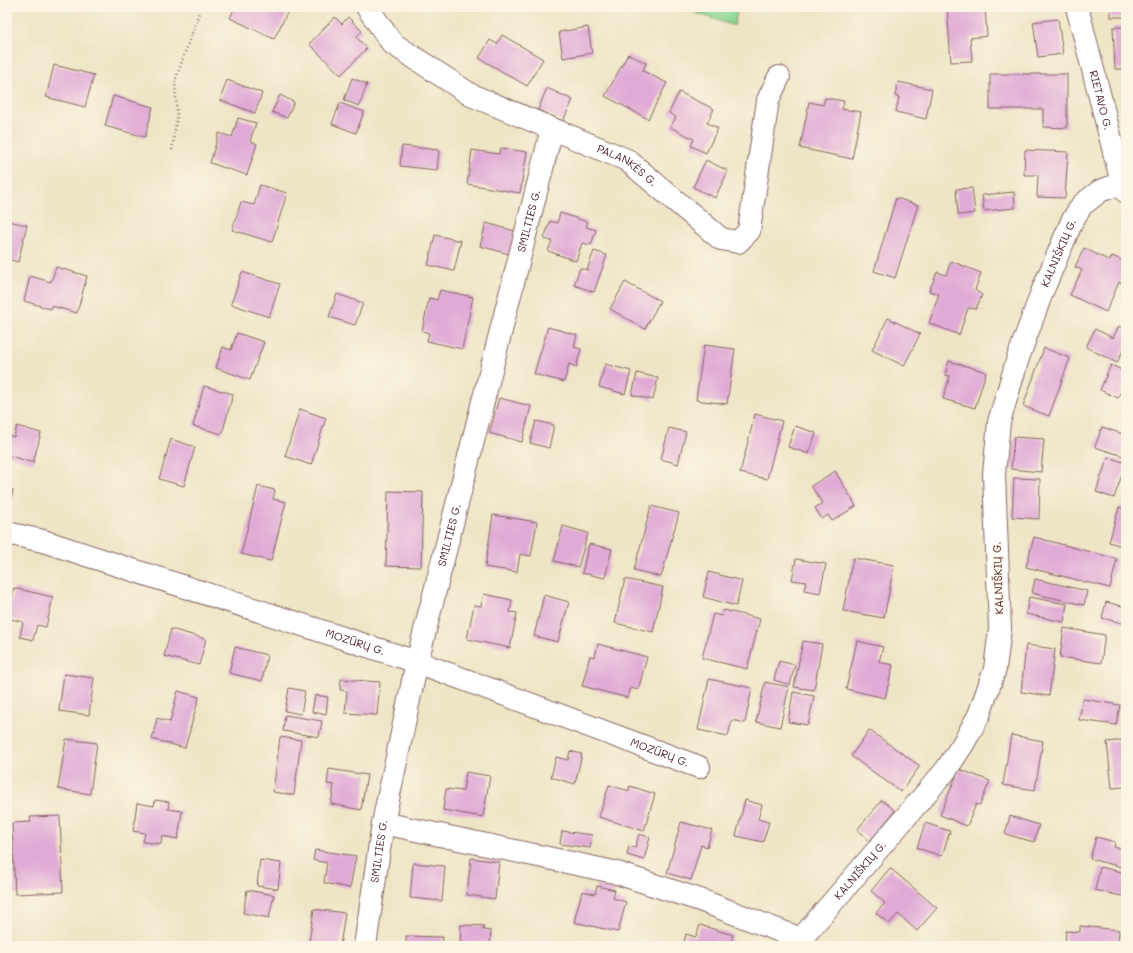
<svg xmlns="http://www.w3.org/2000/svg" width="1133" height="953" viewBox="0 0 1133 953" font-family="Mali,sans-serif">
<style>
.green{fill:#8ed793;stroke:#6c7b5f}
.building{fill:#e0aad6}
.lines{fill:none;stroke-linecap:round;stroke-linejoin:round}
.minor-casing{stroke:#836461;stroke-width:24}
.major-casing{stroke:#836461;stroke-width:24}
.path{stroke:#836461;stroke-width:2.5;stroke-dasharray:1 3;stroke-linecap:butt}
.minor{stroke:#fff;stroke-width:22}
.major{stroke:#fff;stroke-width:22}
.labels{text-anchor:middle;stroke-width:3;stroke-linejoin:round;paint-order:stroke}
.street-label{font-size:11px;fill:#4a1f2b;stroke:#fcf5e5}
</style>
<rect width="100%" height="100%" fill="#fcf5e5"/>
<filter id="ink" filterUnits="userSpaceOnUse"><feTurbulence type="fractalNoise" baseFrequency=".025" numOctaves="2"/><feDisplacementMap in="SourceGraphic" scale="8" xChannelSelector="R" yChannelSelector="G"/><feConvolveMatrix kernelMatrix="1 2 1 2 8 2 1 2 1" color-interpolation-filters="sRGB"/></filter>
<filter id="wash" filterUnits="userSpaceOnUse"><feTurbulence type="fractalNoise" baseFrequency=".012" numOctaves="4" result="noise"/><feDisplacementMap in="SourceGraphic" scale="16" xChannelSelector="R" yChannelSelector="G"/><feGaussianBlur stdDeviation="0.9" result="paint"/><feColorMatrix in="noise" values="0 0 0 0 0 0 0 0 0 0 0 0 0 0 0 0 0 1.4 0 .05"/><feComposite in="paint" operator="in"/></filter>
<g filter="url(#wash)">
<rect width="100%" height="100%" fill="#eee5c6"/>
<polygon class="green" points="680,7 738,7 734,26"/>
<g id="blocks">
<g class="building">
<polygon points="235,7 285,7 289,9 274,39 230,18"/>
<polygon points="947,7 985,7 987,36 970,38 972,61 951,62"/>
<rect x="1111" y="7" width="15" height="10"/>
<polygon points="335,17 342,24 348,17 362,31 356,37 367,48 341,75 309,44"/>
<polygon points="1058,19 1063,54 1038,57 1033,22"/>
<polygon points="588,27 592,53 563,58 559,32"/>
<polygon points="1113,27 1126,27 1126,69 1115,69"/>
<polygon points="502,35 543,59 527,86 479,58 490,40 497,44"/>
<polygon points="628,54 646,63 643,71 667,83 648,119 605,96"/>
<polygon points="54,65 94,75 85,107 46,97"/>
<polygon points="990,74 1067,74 1067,128 1043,127 1043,109 990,109"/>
<polygon points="352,78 367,84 359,106 344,100"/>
<polygon points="227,80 262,93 255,113 220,100"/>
<polygon points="898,82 932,89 926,119 896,112 899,97 895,96"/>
<polygon points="547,88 573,100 563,121 538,110"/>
<polygon points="679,92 714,109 707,123 718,128 706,153 691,146 694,139 670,127 676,117 669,113"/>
<polygon points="280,95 294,102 287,118 272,112"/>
<polygon points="113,96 153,107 145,137 105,126"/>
<polygon points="825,98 844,101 842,109 861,112 852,159 800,148 809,102 823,105"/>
<polygon points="340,103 364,112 356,133 332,124"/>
<polygon points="238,118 256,123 250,141 257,144 247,175 210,163 219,133 232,137"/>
<polygon points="402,146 439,150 437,170 400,166"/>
<polygon points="501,148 527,152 520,193 467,184 472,150 499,154"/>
<polygon points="1025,150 1068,152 1065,198 1037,197 1038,175 1024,175"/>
<polygon points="706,160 728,171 715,198 693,187"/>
<polygon points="260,185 287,193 272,242 232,230 241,202 254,205"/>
<polygon points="972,188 975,213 958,215 956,189"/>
<polygon points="1014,192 1015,208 984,211 982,195"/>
<polygon points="896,198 918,205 895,278 874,271"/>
<polygon points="560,213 588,222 586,227 596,230 591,245 582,243 576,261 548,251 552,241 544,239 550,221 557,223"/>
<polygon points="7,221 27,225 18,262 7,259"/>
<polygon points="486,223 515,231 509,254 480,246"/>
<polygon points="435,235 461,241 454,271 428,265"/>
<polygon points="1084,248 1110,261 1112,256 1126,262 1126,286 1119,282 1106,312 1070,295 1082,270 1075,267"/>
<polygon points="594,251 607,255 594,292 574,285 580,268 587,270"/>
<polygon points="951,261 981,273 975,290 982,295 976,309 968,308 959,335 929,323 939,294 929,291 937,272 946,275"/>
<polygon points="56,267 87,276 77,313 52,306 51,309 24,301 30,276 51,282"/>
<polygon points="242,272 280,284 269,317 231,304"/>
<polygon points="625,282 660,301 645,329 610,309"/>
<polygon points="440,290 473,297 462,349 427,341 429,333 422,331 429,298 437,300"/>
<polygon points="337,294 363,303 355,325 329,317"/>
<polygon points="888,318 920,334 904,366 872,350"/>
<polygon points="1119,326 1126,330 1126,344 1117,363 1086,347 1095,329 1113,338"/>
<polygon points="548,327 577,335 574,347 581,349 576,367 569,364 564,382 534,374"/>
<polygon points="237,333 264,342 250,380 216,368 223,347 231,350"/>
<polygon points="704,345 735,349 727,404 696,400"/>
<polygon points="1044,348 1070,358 1049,416 1023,406"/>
<polygon points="949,361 986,372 975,408 943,399 950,376 945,375"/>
<polygon points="605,364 631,371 625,394 599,387"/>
<polygon points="1111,365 1126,372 1126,381 1118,398 1100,390"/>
<polygon points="637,373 658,378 653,400 632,395"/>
<polygon points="204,386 233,394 222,434 193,426"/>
<polygon points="499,398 531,406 522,442 489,433"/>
<polygon points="300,409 326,418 311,465 285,456"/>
<polygon points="755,414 782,421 767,479 740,473"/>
<polygon points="536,421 554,425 549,448 530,443"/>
<polygon points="17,426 41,433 33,463 7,455 7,435 14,437"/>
<polygon points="795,426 816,433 809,454 788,447"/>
<polygon points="1102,427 1126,435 1126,457 1095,447"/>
<polygon points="669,428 686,432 678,464 661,459"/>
<polygon points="1014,437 1044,439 1041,472 1011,469"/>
<polygon points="171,439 195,447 184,486 159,479"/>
<polygon points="1108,457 1126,463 1114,498 1096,492"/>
<polygon points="835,471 856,506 832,521 828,515 822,519 815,508 822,503 811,486"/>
<polygon points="1014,478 1040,479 1039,519 1012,517"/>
<polygon points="258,486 275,490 273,499 286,502 271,561 241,554"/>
<polygon points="7,488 13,490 8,513 7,513"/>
<polygon points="388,491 423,492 421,567 386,566"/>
<polygon points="651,506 679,513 661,577 634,570"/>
<polygon points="1119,507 1126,509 1125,547 1109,542"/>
<polygon points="493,515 537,522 531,556 520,554 517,572 485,567"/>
<polygon points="563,526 588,533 578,567 554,561"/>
<polygon points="1034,537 1117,559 1110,588 1026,567"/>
<polygon points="589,544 612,549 605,578 582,573"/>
<polygon points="853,558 894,565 884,618 843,611"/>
<polygon points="796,559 826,564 820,593 804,590 806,582 792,580"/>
<polygon points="709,572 742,581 736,606 703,597"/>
<polygon points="625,579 663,587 653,632 615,623"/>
<polygon points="1035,579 1087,591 1084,605 1032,593"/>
<polygon points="14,588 53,597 46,627 37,625 33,640 20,637 23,622 7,618"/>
<polygon points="484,594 512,600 510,612 517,613 510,648 467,639 474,605 481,606"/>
<polygon points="544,595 569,602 558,642 534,636"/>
<polygon points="1029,597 1067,604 1064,622 1026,614"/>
<polygon points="1106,602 1126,607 1126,624 1102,618"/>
<polygon points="724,610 760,619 747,669 702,658 713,614 722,616"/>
<polygon points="1064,628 1105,635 1101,663 1060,657"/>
<polygon points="171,629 206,639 199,665 164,656"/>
<polygon points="803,641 822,644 814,690 794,687"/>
<polygon points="857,641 883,647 879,662 893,665 885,698 846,689"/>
<polygon points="598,644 647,657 638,690 631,688 628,698 582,686 590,656 595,657"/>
<polygon points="1026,645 1055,649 1049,696 1021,692"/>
<polygon points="235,647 267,655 262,681 229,673"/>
<polygon points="779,661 795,665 790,685 774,680"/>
<polygon points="64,674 94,678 89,715 59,711"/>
<polygon points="341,679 380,682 377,715 345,713 347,691 340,690"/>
<polygon points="709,679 752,688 745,723 732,720 728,736 698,730"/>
<polygon points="765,682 789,687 780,727 756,722"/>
<polygon points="289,688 305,691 301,714 285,711"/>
<polygon points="178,691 199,697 185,748 152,739 157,718 170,722"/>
<polygon points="793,692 814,696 808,725 788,722"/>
<polygon points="315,695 328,697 326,714 312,712"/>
<polygon points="1083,699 1120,705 1116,725 1079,720"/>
<polygon points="285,715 322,721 319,737 283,731"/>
<polygon points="869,730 920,766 901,792 851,756"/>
<polygon points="1011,735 1043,741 1035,790 1003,785"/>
<polygon points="280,737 301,740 294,795 273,792"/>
<polygon points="66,739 97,743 90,794 58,789"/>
<polygon points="1126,740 1126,787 1112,788 1107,742"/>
<polygon points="570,751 582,754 575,784 551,777 556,757 568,760"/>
<polygon points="329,769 367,775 361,810 331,804 334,785 327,784"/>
<polygon points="959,769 990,781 980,805 976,804 967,826 940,815"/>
<polygon points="466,772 490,776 483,817 443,810 446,789 463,791"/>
<polygon points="609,785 629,791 630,786 655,794 644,831 599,817"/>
<polygon points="155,800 169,802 168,809 182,811 178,839 162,836 161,844 143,842 145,833 133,831 137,803 154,806"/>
<polygon points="745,800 762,805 758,819 769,822 763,842 736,836"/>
<polygon points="882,800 895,811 870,841 857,830"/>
<polygon points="60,816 63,892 15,894 12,823 31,822 30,817"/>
<polygon points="1010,816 1039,825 1034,842 1005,834"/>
<polygon points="681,822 712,830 707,847 701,845 691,880 667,873"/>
<polygon points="925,823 950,831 942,856 917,848"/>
<polygon points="562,831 592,835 590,848 560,844"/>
<polygon points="639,834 650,837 644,860 627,855 629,846 635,848"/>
<polygon points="1096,837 1115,842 1114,847 1126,850 1126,868 1090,859"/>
<polygon points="315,850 356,856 350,888 324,883 327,863 313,860"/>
<polygon points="471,858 499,862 495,899 467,895"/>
<polygon points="260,860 281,863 278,889 257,886"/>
<polygon points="413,863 445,866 442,901 410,898"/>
<polygon points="1100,867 1126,873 1126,897 1095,890"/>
<polygon points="890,868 937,908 917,931 898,914 889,924 876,913 885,903 871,891"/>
<polygon points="597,886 615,890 613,898 626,902 618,932 574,922 582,891 595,894"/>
<polygon points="247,890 274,895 269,918 243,913"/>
<polygon points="314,909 345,913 340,946 309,942"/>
<polygon points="461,925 484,926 483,930 491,931 490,946 460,946"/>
<polygon points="700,925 733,935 730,946 683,946 686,934 696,937"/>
<polygon points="1080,926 1119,930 1118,946 1065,946 1066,931 1080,932"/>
<polygon points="406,936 443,937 442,946 406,946"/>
</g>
</g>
</g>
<g filter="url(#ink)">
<use href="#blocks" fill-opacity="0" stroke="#836461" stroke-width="1"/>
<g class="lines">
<g class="minor-casing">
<g id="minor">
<path id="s1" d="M367,7L392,43L471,95L627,160L721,239L738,242L749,231L768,100L779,77"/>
<path id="s2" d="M7,533L43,541L417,662L699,767"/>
<polyline points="383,823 614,872 700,900 801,939"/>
<path id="s3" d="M365,946L383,823L417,662L552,129"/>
<path id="s4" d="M795,946L946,770L963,744L979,715L995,669L1000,629L994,474L999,422L1018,358L1042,292L1072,221L1082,205L1100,191L1122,183"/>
</g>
</g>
<g class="major-casing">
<g id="major">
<path id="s5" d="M1077,7L1122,183L1126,192"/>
</g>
</g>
<polyline class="path" points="172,150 177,116 175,81 199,13"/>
<use href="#minor" class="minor"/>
<use href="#major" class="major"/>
</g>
</g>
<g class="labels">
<g class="street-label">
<text dy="4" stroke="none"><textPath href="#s5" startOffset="96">RIETAVO G.</textPath></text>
<text dy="4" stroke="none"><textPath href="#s1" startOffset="310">PALANKĖS G.</textPath></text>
<text dy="4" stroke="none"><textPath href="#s3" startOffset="744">SMILTIES G.</textPath></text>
<text dy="4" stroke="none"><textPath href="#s4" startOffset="772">KALNIŠKIŲ G.</textPath></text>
<text dy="4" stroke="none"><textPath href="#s3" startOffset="420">SMILTIES G.</textPath></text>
<text transform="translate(998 578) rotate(-92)" y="4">KALNIŠKIŲ G.</text>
<text dy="4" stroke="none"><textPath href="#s2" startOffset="365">MOZŪRŲ G.</textPath></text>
<text dy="4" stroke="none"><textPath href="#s2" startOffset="689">MOZŪRŲ G.</textPath></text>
<text dy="4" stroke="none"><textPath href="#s3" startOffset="96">SMILTIES G.</textPath></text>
<text dy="4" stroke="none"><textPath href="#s4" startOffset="100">KALNIŠKIŲ G.</textPath></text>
</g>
</g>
<rect width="1133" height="953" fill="none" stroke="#fcf5e5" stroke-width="24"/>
</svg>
